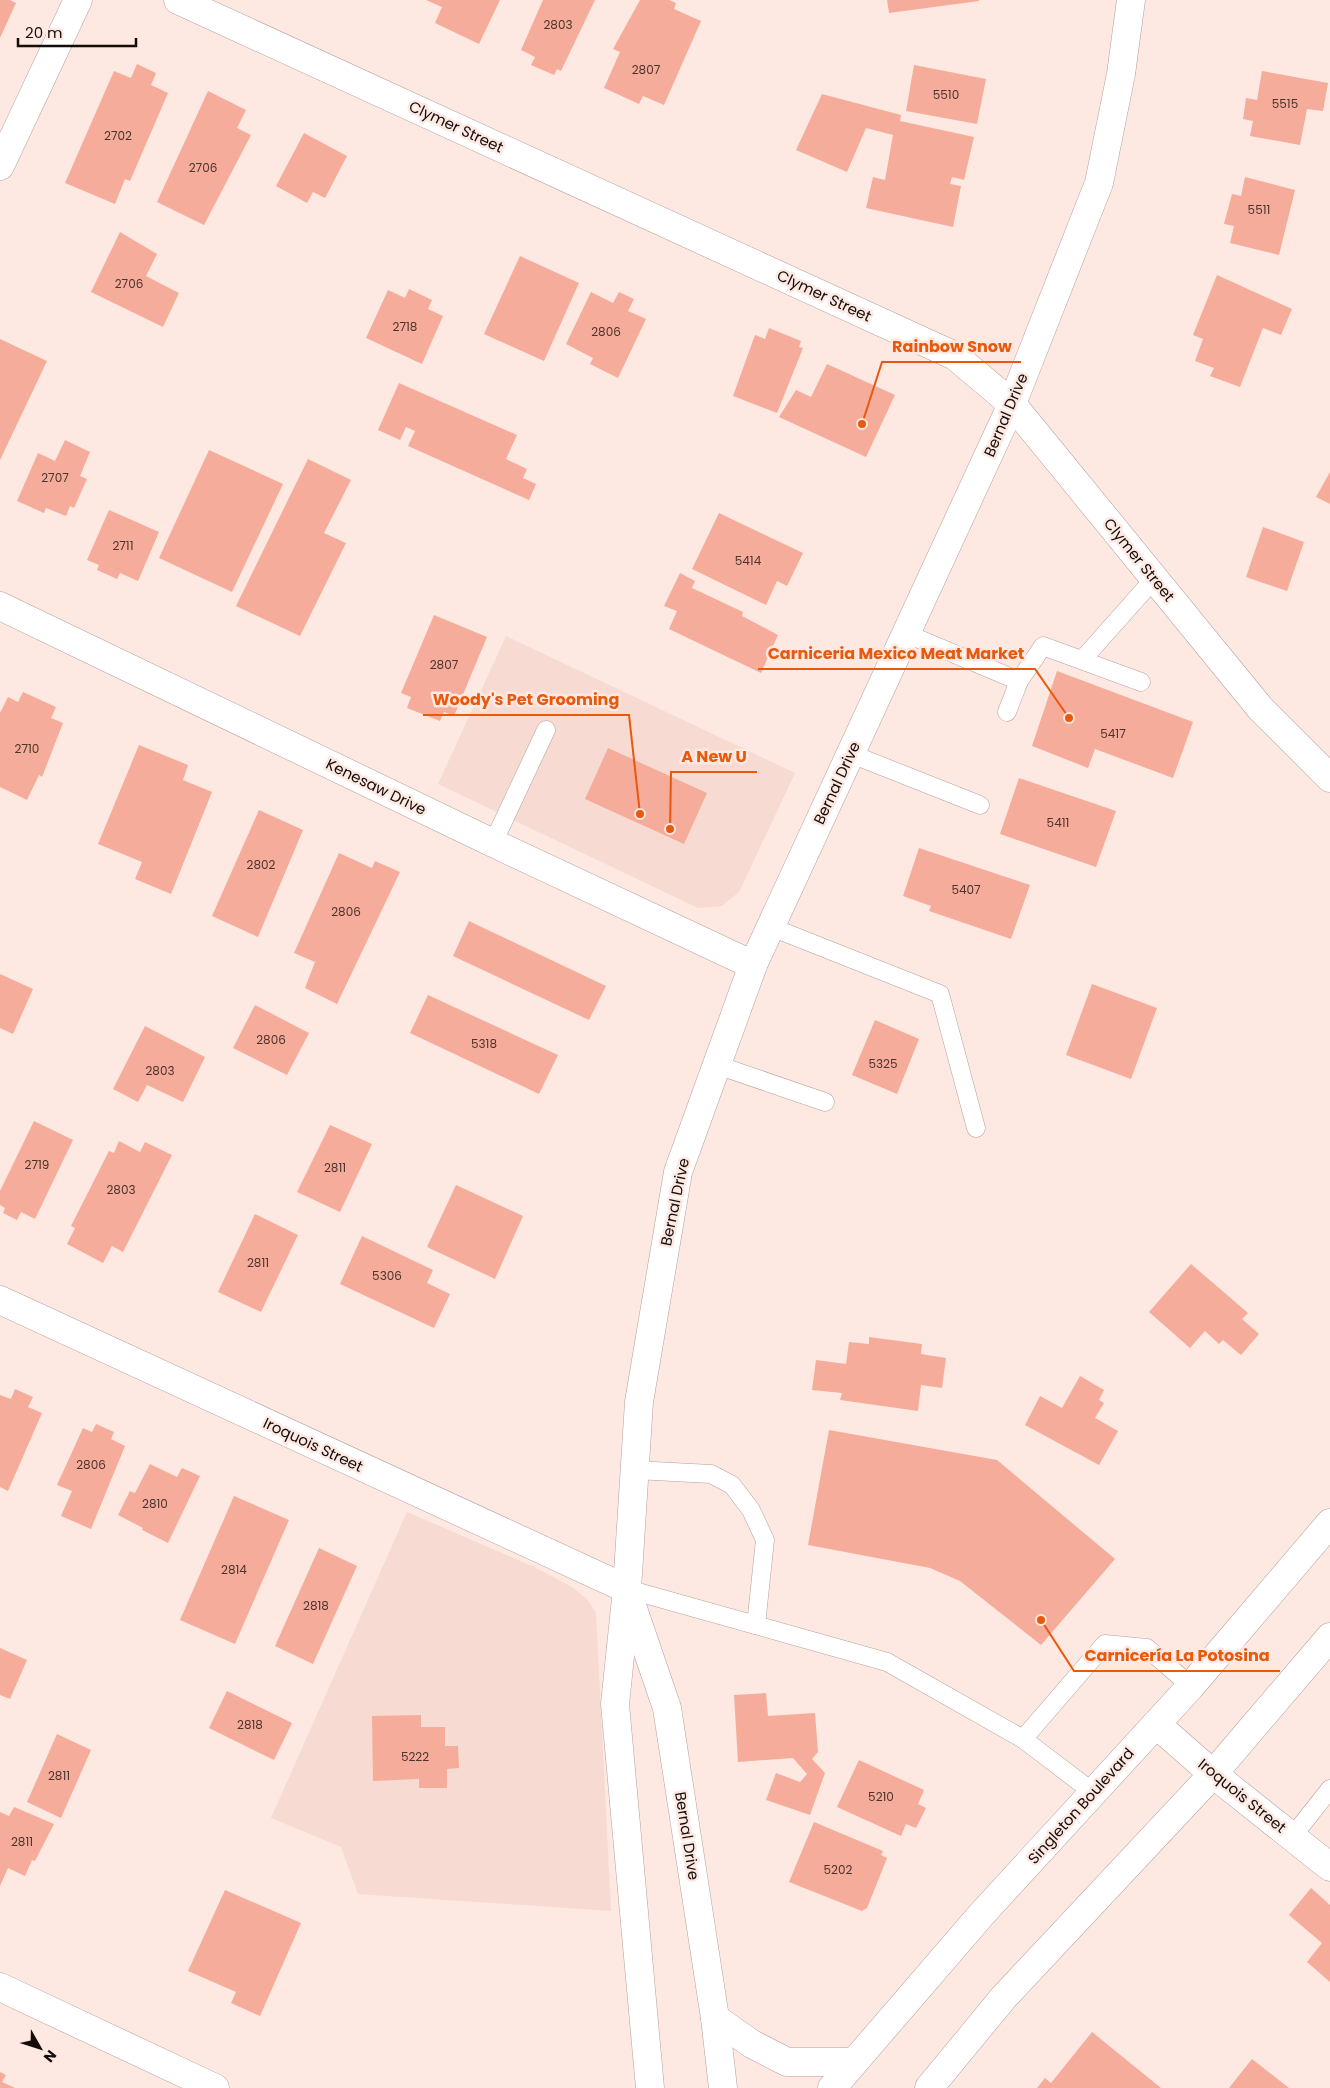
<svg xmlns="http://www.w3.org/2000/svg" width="1330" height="2088" viewBox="0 0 1330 2088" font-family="Poppins,sans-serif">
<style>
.built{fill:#f7dad2}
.building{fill:#f6ac9a}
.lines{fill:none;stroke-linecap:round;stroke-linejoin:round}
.lane-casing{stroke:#b5a09b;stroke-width:19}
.street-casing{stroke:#b5a09b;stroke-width:29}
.secondary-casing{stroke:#b5a09b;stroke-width:29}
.lane{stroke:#fff;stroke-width:18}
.street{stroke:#fff;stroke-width:28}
.secondary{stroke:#fff;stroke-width:28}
.labels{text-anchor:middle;stroke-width:5;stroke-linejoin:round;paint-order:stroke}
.number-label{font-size:12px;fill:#4c342e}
.street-label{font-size:15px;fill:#130c0a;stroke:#fee8e2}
.leader{fill:none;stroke:#e8590c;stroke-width:2}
.callout-dot{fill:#e8590c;stroke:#fee8e2;stroke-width:2}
.callout-label{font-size:16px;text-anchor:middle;font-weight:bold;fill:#e8590c;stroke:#fee8e2;stroke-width:5;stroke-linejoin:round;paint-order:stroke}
</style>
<rect width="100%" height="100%" fill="#fee8e2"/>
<g class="built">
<polygon points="506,636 795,773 739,892 722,906 698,908 438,784"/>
<polygon points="407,1512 532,1566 572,1587 587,1599 596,1613 611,1911 358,1894 341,1847 271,1818"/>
</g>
<g class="building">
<polygon points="0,0 10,0 16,3 0,38"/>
<polygon points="426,0 500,0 479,44 435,23 442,7"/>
<polygon points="543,0 595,0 561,71 557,69 554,75 531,65 535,57 521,50"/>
<polygon points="640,0 669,0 676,3 674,9 701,21 664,105 643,96 639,104 604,88 620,52 613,49"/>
<polygon points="887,0 979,0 979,1 889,13"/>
<polygon points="137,64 156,73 151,85 168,93 130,181 125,179 115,204 65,183 114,71 131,78"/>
<polygon points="914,65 986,79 977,124 906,111"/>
<polygon points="1262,71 1328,83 1323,111 1307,109 1300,145 1250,136 1253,121 1243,119 1246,98 1257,100"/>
<polygon points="208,91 246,110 237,128 251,135 204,225 157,202"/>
<polygon points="822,94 901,115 900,121 974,137 964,180 952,177 950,184 961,186 953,227 866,208 873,177 885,180 893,135 866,128 847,172 796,150"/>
<polygon points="304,133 347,156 325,198 313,192 307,203 276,186"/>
<polygon points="1245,177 1295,190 1279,255 1230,243 1234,226 1224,224 1232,194 1241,196"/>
<polygon points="120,232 157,254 146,276 179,293 163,327 91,292"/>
<polygon points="520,256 579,283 544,361 484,334"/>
<polygon points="1217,275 1292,309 1281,335 1263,328 1240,387 1210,376 1214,368 1195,361 1203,339 1193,335"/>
<polygon points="409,289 432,300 428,309 443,316 422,364 366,338 388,290 405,298"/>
<polygon points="591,292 613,303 619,292 634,299 628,311 646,319 618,378 590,364 593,358 566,344"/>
<polygon points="769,328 801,341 799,347 803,348 777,413 733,396 755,335 765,339"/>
<polygon points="0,339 47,361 0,460"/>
<polygon points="827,364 895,395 866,457 779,417 796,390 811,397"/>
<polygon points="399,383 517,435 506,459 527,469 523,478 536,484 529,500 408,446 415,431 406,427 400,440 378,430"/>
<polygon points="65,440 90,452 80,476 87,479 74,508 70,506 66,516 46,508 44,513 17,501 38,453 55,461"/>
<polygon points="209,450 283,484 232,592 159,558"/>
<polygon points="308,459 351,480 324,533 346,543 300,636 236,606"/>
<polygon points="1330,472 1330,504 1316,497"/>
<polygon points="109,510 159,532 138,581 120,573 117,579 97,570 99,565 87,560"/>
<polygon points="719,513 803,553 787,586 777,581 766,605 692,569"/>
<polygon points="1263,527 1304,542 1287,591 1246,577"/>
<polygon points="680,573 695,581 692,588 743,612 742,616 778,635 761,673 669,629 677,611 664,606"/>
<polygon points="434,615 487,637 454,716 444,712 440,721 407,708 411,697 401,693"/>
<polygon points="1057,671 1193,722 1173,778 1095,749 1088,768 1032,746"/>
<polygon points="23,692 56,707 51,718 63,723 42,777 39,775 27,800 0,787 0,713 8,697 18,702"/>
<polygon points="139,745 188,765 183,780 212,792 171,894 135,879 142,862 98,844"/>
<polygon points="608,748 707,793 684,844 585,799"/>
<polygon points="1019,778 1116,811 1096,867 1000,834"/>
<polygon points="259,810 303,830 258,937 212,916"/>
<polygon points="919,848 1030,885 1011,939 929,911 931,906 903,896"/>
<polygon points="339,853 372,868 375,861 400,872 337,1004 305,988 315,962 294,953"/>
<polygon points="469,921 606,986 589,1020 453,956"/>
<polygon points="0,974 33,989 13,1034 0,1028"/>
<polygon points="1092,984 1157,1008 1131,1079 1066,1055"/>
<polygon points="428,995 558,1055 539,1094 410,1033"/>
<polygon points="255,1005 309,1033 287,1075 233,1048"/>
<polygon points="875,1020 919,1039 897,1094 852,1075"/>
<polygon points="145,1026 205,1057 183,1102 147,1085 138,1102 113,1089"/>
<polygon points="34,1121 73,1140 35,1219 21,1212 17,1220 3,1213 5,1208 0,1205 0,1191"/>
<polygon points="330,1125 372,1144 340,1212 297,1192"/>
<polygon points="119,1141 140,1152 145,1142 172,1155 123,1252 112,1246 103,1263 67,1244 75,1228 71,1226 109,1151 114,1153"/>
<polygon points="456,1185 523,1216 495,1279 427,1247"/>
<polygon points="255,1214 298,1235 261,1312 218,1292"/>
<polygon points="362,1236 433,1270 427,1283 450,1294 434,1328 340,1284"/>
<polygon points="1191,1264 1248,1313 1242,1319 1259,1334 1241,1355 1223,1340 1219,1344 1205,1331 1190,1348 1149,1312"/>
<polygon points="869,1337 922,1344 921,1354 946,1358 942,1388 921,1385 918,1411 840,1400 842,1393 812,1390 816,1360 846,1364 849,1342 869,1344"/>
<polygon points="1080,1376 1104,1390 1099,1400 1104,1403 1095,1418 1118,1431 1099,1465 1025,1425 1040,1396 1062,1408"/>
<polygon points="15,1389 33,1397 28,1407 42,1413 8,1491 0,1487 0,1395 11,1399"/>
<polygon points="96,1424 114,1432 111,1439 125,1446 91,1529 61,1516 72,1491 57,1485 83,1428 92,1432"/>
<polygon points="829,1430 997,1460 1115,1559 1041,1645 960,1581 930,1568 808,1545"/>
<polygon points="150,1464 177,1477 182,1468 200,1476 168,1543 142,1530 143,1528 118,1515 130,1491 135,1493"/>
<polygon points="234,1496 289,1520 235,1644 180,1620"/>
<polygon points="319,1548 357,1566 313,1664 275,1646"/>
<polygon points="0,1648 27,1660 10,1699 0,1695"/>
<polygon points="227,1691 292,1723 274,1760 209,1728"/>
<polygon points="766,1693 768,1716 815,1713 818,1752 812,1759 825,1773 810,1815 766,1800 776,1773 800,1782 807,1774 793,1758 738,1762 734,1695"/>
<polygon points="421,1715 421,1727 445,1727 445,1746 458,1746 459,1768 447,1769 447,1788 419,1788 419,1779 373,1781 372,1716"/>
<polygon points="57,1734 91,1750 61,1818 27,1802"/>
<polygon points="859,1760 924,1790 918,1804 926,1808 916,1828 906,1824 901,1836 837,1807"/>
<polygon points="14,1807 54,1824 35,1861 32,1860 25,1876 8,1868 0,1886 0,1812 9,1816"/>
<polygon points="814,1822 883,1851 881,1855 887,1858 867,1908 862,1911 789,1882"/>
<polygon points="1311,1888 1330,1905 1330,1982 1307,1962 1322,1943 1289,1915"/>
<polygon points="225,1890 301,1923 260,2016 231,2003 236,1992 188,1971"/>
<polygon points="1092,2032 1161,2088 1037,2088 1045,2078 1051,2083"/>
<polygon points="1252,2059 1289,2088 1229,2088"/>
<polygon points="0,2072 6,2075 2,2082 15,2088 0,2088"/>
</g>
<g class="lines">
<g class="lane-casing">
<g id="lane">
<polyline points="907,634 1019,681"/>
<polyline points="1082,660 1154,579"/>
<polyline points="1007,712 1019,681 1043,646 1141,682"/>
<polyline points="851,754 980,805"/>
<polyline points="493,843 546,730"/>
<polyline points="771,927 940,994 976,1128"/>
<polyline points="717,1065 825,1102"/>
<polyline points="635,1470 711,1474 732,1485 751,1510 765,1540 756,1625"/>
<polyline points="627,1589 887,1662 1023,1739 1105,1644 1147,1648 1191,1686"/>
<polyline points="1023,1739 1094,1793"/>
<polyline points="1292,1837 1330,1789"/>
</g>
</g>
<g class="street-casing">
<g id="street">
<polyline points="178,0 955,356 1012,404 1260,708 1330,778"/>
<polyline points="0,166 78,0"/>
<polyline points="0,606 493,843 753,965"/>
<polyline points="0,1300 627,1589"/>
<polyline points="1156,1724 1213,1774 1330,1867"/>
<polyline points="0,1987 215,2088"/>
</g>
</g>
<g class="secondary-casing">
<g id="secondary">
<polyline points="629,1597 667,1708 715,2018 723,2088"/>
<polyline points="715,2018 752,2044 787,2062 853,2062"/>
<polyline points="650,2088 615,1704 627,1589 639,1402 678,1172 753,965 1012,404 1099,183 1121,74 1131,0"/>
<polyline points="832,2088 981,1915 1191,1686 1330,1523"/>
<polyline points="929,2088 1004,1997 1213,1774 1330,1637"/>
</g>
</g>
<use href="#lane" class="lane"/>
<use href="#street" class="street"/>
<use href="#secondary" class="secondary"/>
</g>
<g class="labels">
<g class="number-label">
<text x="558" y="29">2803</text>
<text x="646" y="74">2807</text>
<text x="946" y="99">5510</text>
<text x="1285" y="108">5515</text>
<text x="118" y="140">2702</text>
<text x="203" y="172">2706</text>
<text x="1259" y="214">5511</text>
<text x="129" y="288">2706</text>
<text x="405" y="331">2718</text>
<text x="606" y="336">2806</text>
<text x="55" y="482">2707</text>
<text x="123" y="550">2711</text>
<text x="748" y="565">5414</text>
<text x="444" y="669">2807</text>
<text x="1113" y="738">5417</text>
<text x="27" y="753">2710</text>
<text x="1058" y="827">5411</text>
<text x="261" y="869">2802</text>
<text x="966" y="894">5407</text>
<text x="346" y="916">2806</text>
<text x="271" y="1044">2806</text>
<text x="484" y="1048">5318</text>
<text x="883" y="1068">5325</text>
<text x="160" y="1075">2803</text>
<text x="37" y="1169">2719</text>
<text x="335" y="1172">2811</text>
<text x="121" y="1194">2803</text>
<text x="258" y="1267">2811</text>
<text x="387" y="1280">5306</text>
<text x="91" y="1469">2806</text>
<text x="155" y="1508">2810</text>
<text x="234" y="1574">2814</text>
<text x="316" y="1610">2818</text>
<text x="250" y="1729">2818</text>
<text x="415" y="1761">5222</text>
<text x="59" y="1780">2811</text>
<text x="881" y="1801">5210</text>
<text x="22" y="1846">2811</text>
<text x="838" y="1874">5202</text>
</g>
<g class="street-label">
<text transform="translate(456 127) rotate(25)" y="5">Clymer Street</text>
<text transform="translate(824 296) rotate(25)" y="5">Clymer Street</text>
<text transform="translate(1006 415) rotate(-67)" y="5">Bernal Drive</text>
<text transform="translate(1139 560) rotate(51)" y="5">Clymer Street</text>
<text transform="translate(837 783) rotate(-65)" y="5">Bernal Drive</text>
<text transform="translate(376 787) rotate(26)" y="5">Kenesaw Drive</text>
<text transform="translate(675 1202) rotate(-78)" y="5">Bernal Drive</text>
<text transform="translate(313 1445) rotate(25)" y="5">Iroquois Street</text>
<text transform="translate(1242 1796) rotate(39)" y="5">Iroquois Street</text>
<text transform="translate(1081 1806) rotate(-48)" y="5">Singleton Boulevard</text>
<text transform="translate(687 1836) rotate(81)" y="5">Bernal Drive</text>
</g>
</g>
<path class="leader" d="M862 424L882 362H1021M1069 718L1035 669H758M640 814L629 715H423M670 829L671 772H757M1041 1620L1074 1671H1280"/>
<g class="callout-dot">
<circle cx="862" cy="424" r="5"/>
<circle cx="1069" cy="718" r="5"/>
<circle cx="640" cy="814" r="5"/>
<circle cx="670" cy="829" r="5"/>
<circle cx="1041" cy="1620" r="5"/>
</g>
<g class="callout-label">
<text x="952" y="352">Rainbow Snow</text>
<text x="896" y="659">Carniceria Mexico Meat Market</text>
<text x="526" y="705">Woody's Pet Grooming</text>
<text x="714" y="762">A New U</text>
<text x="1177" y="1661">Carnicería La Potosina</text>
</g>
<g transform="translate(40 2048) rotate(129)" stroke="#fee8e2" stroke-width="4" paint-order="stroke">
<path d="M0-4L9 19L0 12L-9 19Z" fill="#130c0a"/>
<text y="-8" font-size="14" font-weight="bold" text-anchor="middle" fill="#130c0a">N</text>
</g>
<path d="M18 38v8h118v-8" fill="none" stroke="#130c0a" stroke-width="2.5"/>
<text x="25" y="38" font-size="15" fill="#130c0a" stroke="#fee8e2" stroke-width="4" paint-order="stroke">20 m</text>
</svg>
